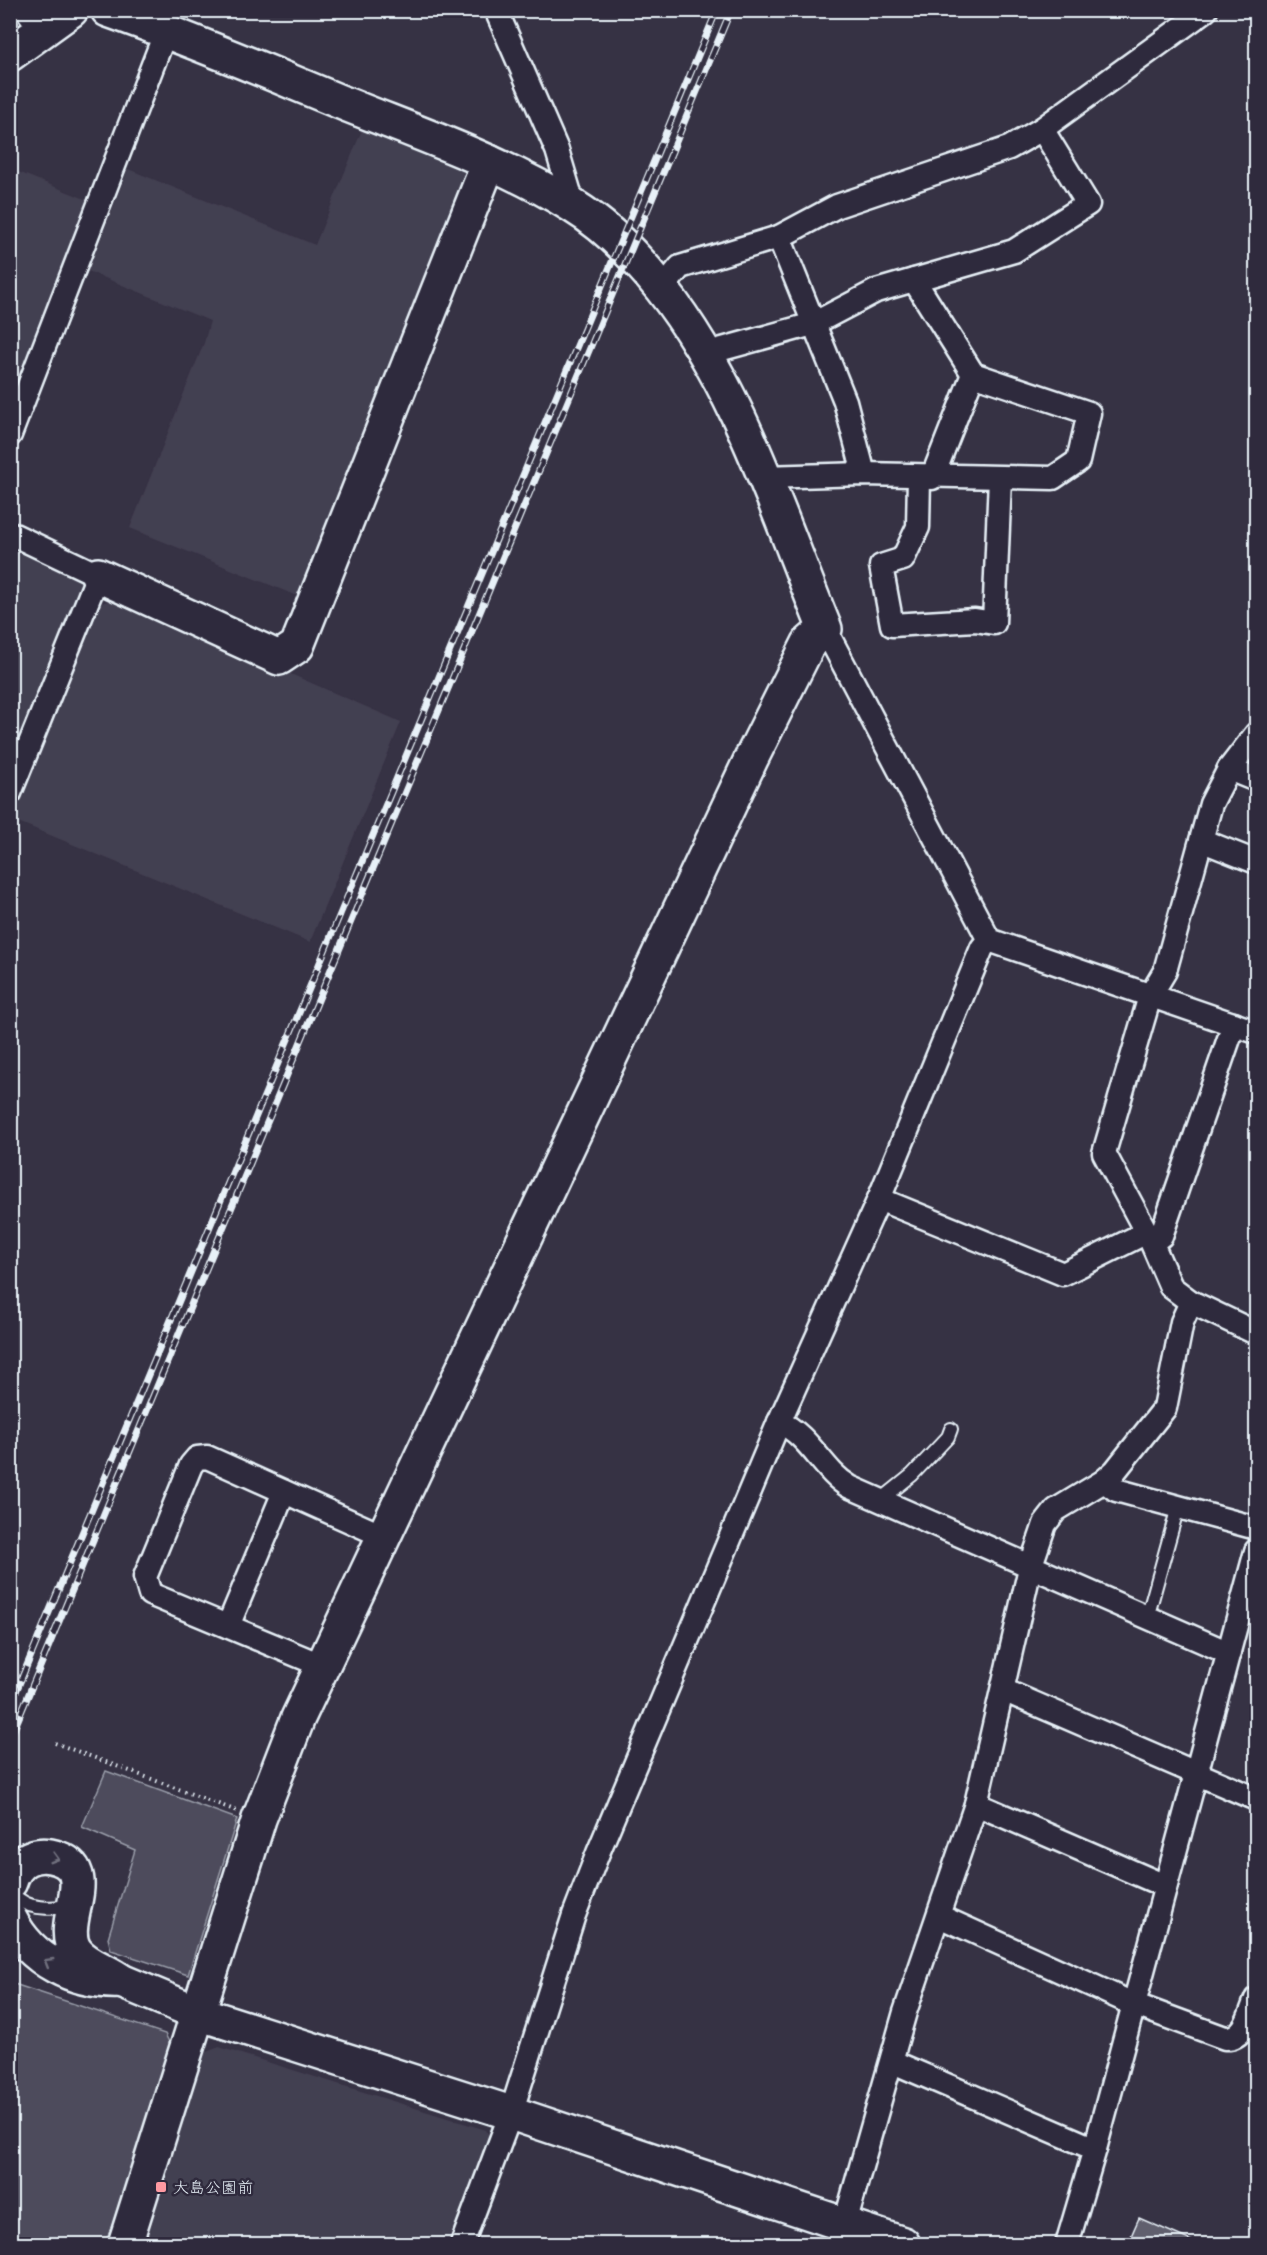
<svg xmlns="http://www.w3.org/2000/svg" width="1267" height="2255" viewBox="0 0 1267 2255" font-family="Pangolin,'Klee One',sans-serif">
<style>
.built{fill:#433f51}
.green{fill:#4d4b5c;stroke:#9a9eaa;stroke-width:1.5}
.building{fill:#605e6e;stroke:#e8f1f8;stroke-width:1.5}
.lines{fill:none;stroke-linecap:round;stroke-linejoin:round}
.lane-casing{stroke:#e8f1f8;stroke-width:16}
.street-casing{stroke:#e8f1f8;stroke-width:27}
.secondary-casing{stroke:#e8f1f8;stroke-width:38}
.path{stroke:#e8f1f8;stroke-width:4;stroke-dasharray:1.5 4.5;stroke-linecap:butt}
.lane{stroke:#2f2a3d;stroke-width:12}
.street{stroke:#2f2a3d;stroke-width:22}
.secondary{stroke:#2f2a3d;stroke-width:33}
.rail-casing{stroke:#e8f1f8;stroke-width:7}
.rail{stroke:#2f2a3d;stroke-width:4.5;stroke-dasharray:14;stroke-linecap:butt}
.oneway{stroke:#70707e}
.poi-dot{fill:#ff9aa2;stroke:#2f2a3d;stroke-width:2}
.labels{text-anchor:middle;stroke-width:5;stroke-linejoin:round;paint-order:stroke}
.poi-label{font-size:16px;fill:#e8f1f8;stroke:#2f2a3d;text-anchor:start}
</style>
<rect width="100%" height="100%" fill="#363244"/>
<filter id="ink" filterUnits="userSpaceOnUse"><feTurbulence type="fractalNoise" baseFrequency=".0167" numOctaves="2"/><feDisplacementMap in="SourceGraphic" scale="12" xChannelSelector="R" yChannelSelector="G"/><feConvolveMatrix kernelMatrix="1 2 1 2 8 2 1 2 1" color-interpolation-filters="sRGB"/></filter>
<g filter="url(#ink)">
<g class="built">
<polygon points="364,125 460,163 467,184 302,598 130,528 204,343 210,321 88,271 128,169 315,245"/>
<polygon points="11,169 90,201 11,399"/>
<polygon points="11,546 81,577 84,592 11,772"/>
<polygon points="116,598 401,722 310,942 11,819 96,605"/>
<polygon points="219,2047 486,2130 491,2140 453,2244 144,2244 204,2053"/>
</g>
<g class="green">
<polygon points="106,1771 237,1819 188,1975 111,1950 108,1938 135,1850 82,1827"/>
<polygon points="11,1983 165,2034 171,2046 106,2244 11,2244"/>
</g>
<polygon class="building" points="1139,2218 1194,2242 1193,2244 1128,2243"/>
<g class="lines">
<g class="lane-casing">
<g id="lane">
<polyline points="881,1500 912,1475 948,1437 951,1429"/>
<polyline points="1147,1618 1178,1507"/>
<path d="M10,1889C13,1893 17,1898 20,1900C31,1909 61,1911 71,1902"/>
</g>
</g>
<g class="street-casing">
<g id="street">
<polyline points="27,10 42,31"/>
<polyline points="496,10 557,150 574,207"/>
<polyline points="779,237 845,401 864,474"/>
<polyline points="662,289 680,267 779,237 837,206 1009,148 1042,129 1206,10"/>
<polyline points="704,354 813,324 876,291 1014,251 1088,204 1042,129"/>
<polyline points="10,435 166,31"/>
<polyline points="763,477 864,474 1053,478 1078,461 1089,413 973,374 914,280"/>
<polyline points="919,477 918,527 903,559 881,566 892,625 975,620 994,623 1000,478"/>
<polyline points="932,478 973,374"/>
<polyline points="10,533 98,575 10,793"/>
<polyline points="825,629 989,940 1256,1032"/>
<polyline points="1256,734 1229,769 1211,804 1165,971 1150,996 1104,1153 1151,1241 1171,1287 1191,1302 1256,1333"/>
<polyline points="1229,769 1256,780"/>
<polyline points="1203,841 1256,862"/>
<polyline points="879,1199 1063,1274 1147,1232"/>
<polyline points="1151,1241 1161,1236 1234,1024"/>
<path d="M779,1422C811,1436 822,1471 850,1487L1229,1653"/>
<polyline points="1104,1481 1116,1490 1256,1528"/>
<polyline points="228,1626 284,1492"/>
<polyline points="323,1666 150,1594 145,1577 191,1465 197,1458 207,1457 383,1536"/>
<polyline points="1003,1690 1256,1799"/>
<polyline points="976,1804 1165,1886"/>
<path d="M939,1916L1133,2004L1225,2038C1245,2039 1250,2014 1256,1999"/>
<polyline points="893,2062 1095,2149"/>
<polyline points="462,2244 511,2113 574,1915 598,1853 779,1422 879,1199 982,948 989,940"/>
<polyline points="838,2244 847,2227 849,2209 905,2012 976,1804 1030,1568 1045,1524 1056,1510 1104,1481 1115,1471 1165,1408 1182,1322 1191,1302"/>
<polyline points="1067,2244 1095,2149 1256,1551"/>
</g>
</g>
<g class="secondary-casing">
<g id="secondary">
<path d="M108,10C188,38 265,71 343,103C420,134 502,162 573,206C606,226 637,258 661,288C739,387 778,514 825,629L809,643L752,757L298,1718L259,1819L125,2244"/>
<polyline points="10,54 71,10"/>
<polyline points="98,575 279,658 297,646 489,162"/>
<path d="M10,1882C13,1872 18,1865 26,1860C36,1854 47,1854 58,1858C100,1873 57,1922 75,1950C85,1965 107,1970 121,1981C75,1983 31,1961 10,1919"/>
<polyline points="121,1981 198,2013 511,2113 903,2244"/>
</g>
</g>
<polyline class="path" points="55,1743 237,1811"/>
<use href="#lane" class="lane"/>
<use href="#street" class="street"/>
<use href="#secondary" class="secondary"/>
<g class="rail-casing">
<g id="rail">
<polyline points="10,1706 717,10"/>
<polyline points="10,1739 731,10"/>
</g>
</g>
<use href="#rail" class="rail"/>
</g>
<defs><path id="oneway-chevron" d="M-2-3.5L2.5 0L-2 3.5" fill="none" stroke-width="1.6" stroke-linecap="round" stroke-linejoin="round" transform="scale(1.5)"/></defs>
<g class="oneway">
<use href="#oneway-chevron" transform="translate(55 1858) rotate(16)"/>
<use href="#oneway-chevron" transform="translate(48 1962) rotate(-149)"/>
</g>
</g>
<rect class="poi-dot" x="155" y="2181" width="12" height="12" rx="3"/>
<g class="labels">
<g class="poi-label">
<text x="173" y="2193">大島公園前</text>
</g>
</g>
<rect width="1267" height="2255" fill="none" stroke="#2f2a3d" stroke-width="36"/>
<rect x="18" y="18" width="1231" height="2219" fill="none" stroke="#e8f1f8" stroke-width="2" filter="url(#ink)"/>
</svg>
